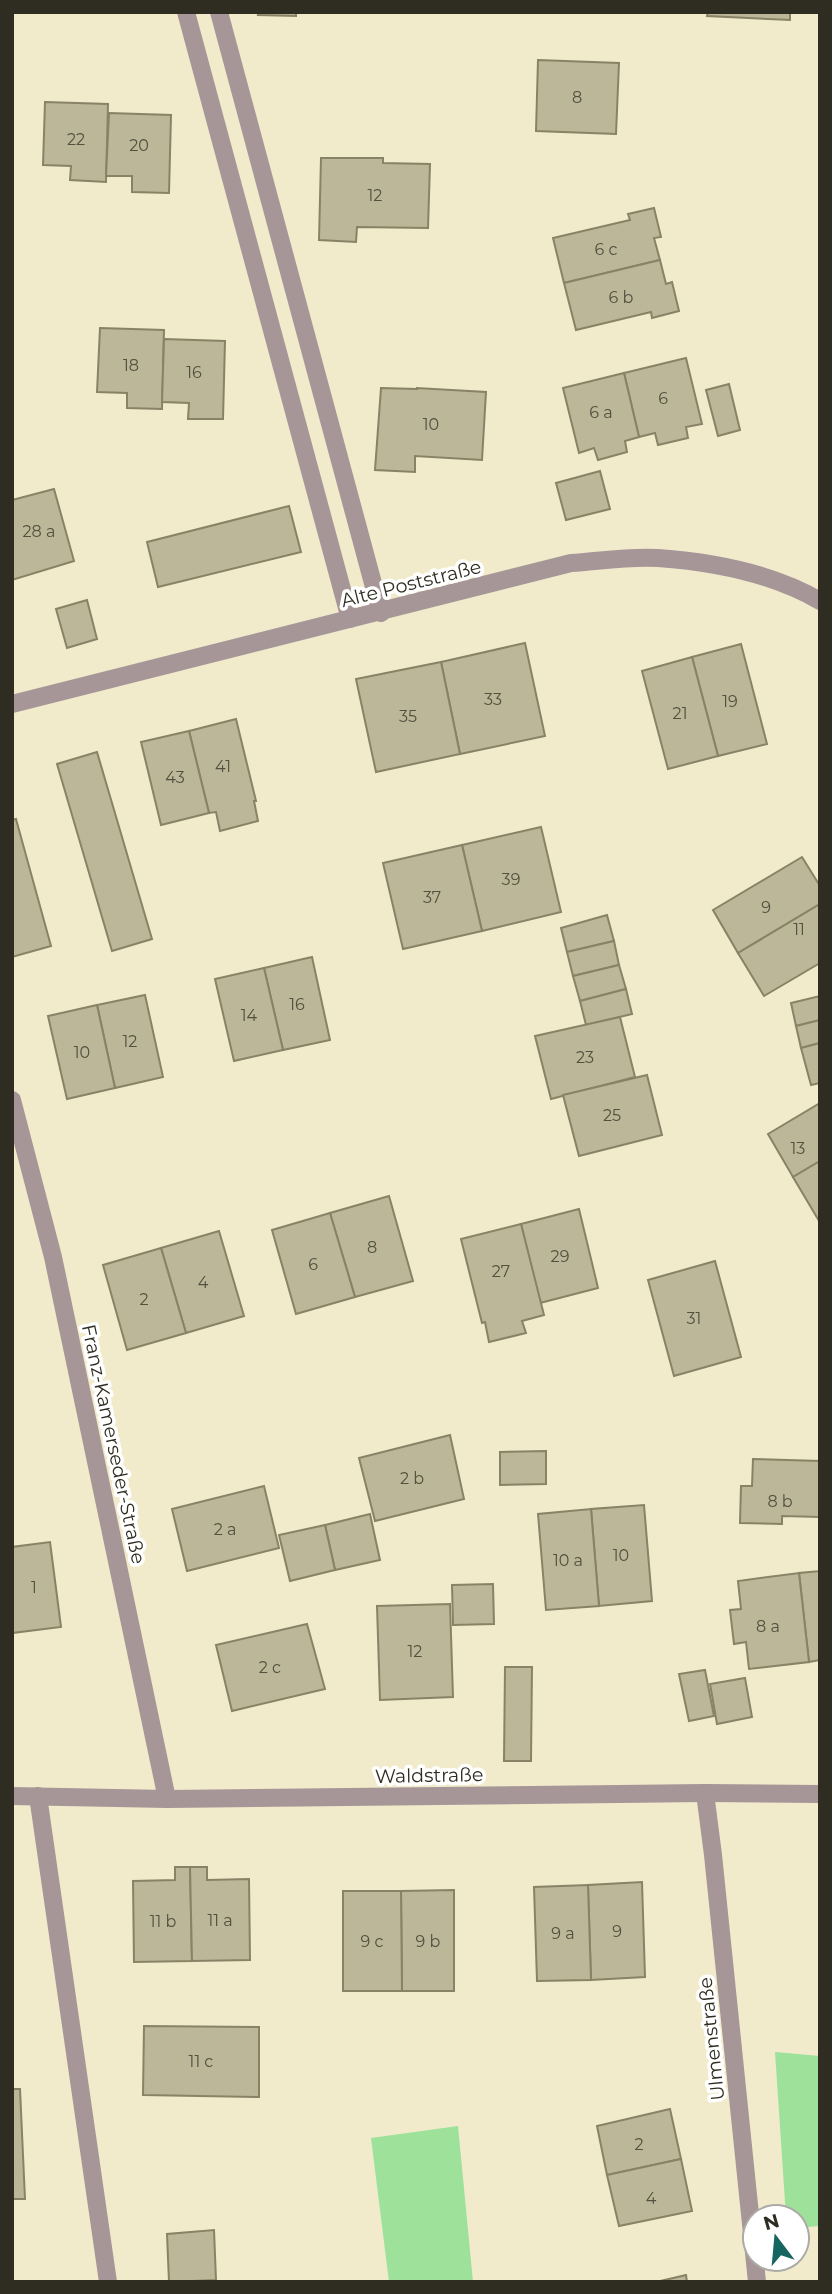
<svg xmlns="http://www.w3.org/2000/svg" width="832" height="2294" viewBox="0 0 832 2294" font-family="Montserrat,sans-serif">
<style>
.green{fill:#9de19b}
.building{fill:#bcb798;stroke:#888366;stroke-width:2}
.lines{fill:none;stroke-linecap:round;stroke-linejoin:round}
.minor{stroke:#a69698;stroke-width:18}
.labels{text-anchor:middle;stroke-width:7;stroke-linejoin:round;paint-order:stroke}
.number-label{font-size:16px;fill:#52503f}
.street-label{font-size:19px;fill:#2f2d21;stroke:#fff}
</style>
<rect width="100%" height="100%" fill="#f1ebcb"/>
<g class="green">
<polygon points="775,2052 820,2056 820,2226 797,2228 797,2217 786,2217"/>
<polygon points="458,2126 473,2282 389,2282 371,2138"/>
</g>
<g class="building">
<polygon points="259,12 296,12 296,16 258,15"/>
<polygon points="708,12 790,12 790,20 707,16"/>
<polygon points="538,60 619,63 616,134 536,131"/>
<polygon points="45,102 108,104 106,182 70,180 71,166 43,165"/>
<polygon points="109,113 171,115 169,193 132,192 132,176 106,176"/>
<polygon points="321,158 383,158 383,163 430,164 428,228 357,227 356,242 319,240"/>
<polygon points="654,208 661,237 654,238 660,260 564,283 553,238 630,220 628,214"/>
<polygon points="660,260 666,284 672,282 679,311 652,318 651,312 576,330 564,283"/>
<polygon points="100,328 164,330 162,409 127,408 127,393 97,392"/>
<polygon points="164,339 225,341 223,419 188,419 189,403 162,402"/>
<polygon points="686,358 702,424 686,427 688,438 658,445 655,433 639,437 624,373"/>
<polygon points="624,373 639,437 625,441 627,452 598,460 594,448 579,453 563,388"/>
<polygon points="729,384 740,430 718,436 706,390"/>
<polygon points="381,388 417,389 417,388 486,392 482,460 415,456 415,472 375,470"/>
<polygon points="600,471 610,509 566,520 556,483"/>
<polygon points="54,489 74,561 12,580 12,500"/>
<polygon points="289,506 301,552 158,587 147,542"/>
<polygon points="87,600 97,639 67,648 56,609"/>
<polygon points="525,643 545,736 460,754 441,662"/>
<polygon points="741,644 767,744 718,756 692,657"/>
<polygon points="692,657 718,756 668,769 642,671"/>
<polygon points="441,662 460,754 376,772 356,679"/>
<polygon points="236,719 256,801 254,801 258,821 220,831 216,812 209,813 189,731"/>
<polygon points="189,731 209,813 161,825 141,742"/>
<polygon points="97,752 152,939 112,951 57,764"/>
<polygon points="16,819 51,946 12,957 12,820"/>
<polygon points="541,827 561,912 482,931 462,845"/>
<polygon points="462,845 482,931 403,949 383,863"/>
<polygon points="802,857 820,886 820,904 738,953 713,910"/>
<polygon points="820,904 820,963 764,996 738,953"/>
<polygon points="607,915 614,941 567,952 561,928"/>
<polygon points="614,941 619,965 573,976 567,952"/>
<polygon points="312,957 330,1040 283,1050 264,968"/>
<polygon points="619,965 626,989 580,1001 573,976"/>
<polygon points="264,968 283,1050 234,1061 215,979"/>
<polygon points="626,989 632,1014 586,1025 580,1001"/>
<polygon points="145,995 163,1077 115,1088 97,1005"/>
<polygon points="820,996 820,1020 796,1026 791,1003"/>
<polygon points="97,1005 115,1088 67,1099 48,1016"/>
<polygon points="620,1017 635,1077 551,1099 535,1036"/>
<polygon points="820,1020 820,1043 801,1048 796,1026"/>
<polygon points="820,1043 820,1083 811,1085 801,1048"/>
<polygon points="647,1075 662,1135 579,1156 563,1095"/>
<polygon points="820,1103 820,1161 793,1177 768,1134"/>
<polygon points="820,1161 820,1220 819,1221 793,1177"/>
<polygon points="389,1196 413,1281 355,1297 330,1213"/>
<polygon points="579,1209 598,1288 540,1303 521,1224"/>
<polygon points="330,1213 355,1297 296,1314 272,1230"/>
<polygon points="521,1224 544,1315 522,1321 526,1333 489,1342 485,1322 482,1323 461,1239"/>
<polygon points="219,1231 244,1316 186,1333 161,1248"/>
<polygon points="161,1248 186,1333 127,1350 103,1265"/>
<polygon points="715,1261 741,1357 674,1376 648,1280"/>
<polygon points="450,1435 464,1499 375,1521 359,1458"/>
<polygon points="546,1451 546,1484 500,1485 500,1452"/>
<polygon points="753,1459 820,1461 820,1517 782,1516 782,1524 740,1523 741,1486 752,1486"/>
<polygon points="264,1486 279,1548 187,1571 172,1509"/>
<polygon points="644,1505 652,1601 599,1606 591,1509"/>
<polygon points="591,1509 599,1606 546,1610 538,1514"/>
<polygon points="370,1514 380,1560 335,1570 325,1525"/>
<polygon points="325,1525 335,1570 290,1581 279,1535"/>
<polygon points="50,1542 61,1627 12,1633 12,1547"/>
<polygon points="820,1571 820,1660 809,1662 799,1573"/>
<polygon points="799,1573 809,1662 749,1669 746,1642 734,1644 730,1610 741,1609 738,1581"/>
<polygon points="493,1584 494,1624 453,1625 452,1585"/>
<polygon points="450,1604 453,1697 380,1700 377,1606"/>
<polygon points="307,1624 325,1689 232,1711 216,1645"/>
<polygon points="505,1667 532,1667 531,1761 504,1761"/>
<polygon points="705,1670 714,1716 689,1721 679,1674"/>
<polygon points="745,1678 752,1717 717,1724 710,1684"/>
<polygon points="175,1867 190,1867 192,1961 134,1962 133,1881 175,1880"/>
<polygon points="190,1867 207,1867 207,1880 249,1879 250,1960 192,1961"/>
<polygon points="642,1882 645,1977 591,1980 588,1885"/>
<polygon points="588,1885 591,1980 537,1981 534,1887"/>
<polygon points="454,1890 454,1991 402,1991 401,1891"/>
<polygon points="343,1891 401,1891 402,1991 343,1991"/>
<polygon points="144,2026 259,2027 259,2097 143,2095"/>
<polygon points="12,2089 20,2089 25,2199 12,2199"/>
<polygon points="670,2109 681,2159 607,2175 597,2126"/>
<polygon points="681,2159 692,2211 619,2226 607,2175"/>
<polygon points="214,2230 216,2280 169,2282 167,2234"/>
<polygon points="686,2275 687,2282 656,2282"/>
</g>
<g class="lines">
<g class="minor">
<polyline points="186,12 350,619"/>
<polyline points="219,12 381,613"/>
<path d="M12,704L571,563C600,561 630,556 658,558C713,562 772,573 820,601"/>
<polyline points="12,1100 53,1257 167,1799"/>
<polyline points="705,1793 713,1855 757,2282"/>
<polyline points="12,1796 167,1799 705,1793 820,1794"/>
<polyline points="38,1796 108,2282"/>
</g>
</g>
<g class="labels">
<g class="number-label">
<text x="577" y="103">8</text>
<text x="76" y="145">22</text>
<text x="139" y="151">20</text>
<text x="375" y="201">12</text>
<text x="606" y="255">6 c</text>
<text x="621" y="303">6 b</text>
<text x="131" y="371">18</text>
<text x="194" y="378">16</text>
<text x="663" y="404">6</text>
<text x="601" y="418">6 a</text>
<text x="431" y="430">10</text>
<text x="39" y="537">28 a</text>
<text x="493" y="705">33</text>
<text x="730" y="707">19</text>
<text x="680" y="719">21</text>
<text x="408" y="722">35</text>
<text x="223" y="772">41</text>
<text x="175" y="783">43</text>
<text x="511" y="885">39</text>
<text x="432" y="903">37</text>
<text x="766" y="913">9</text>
<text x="799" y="935">11</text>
<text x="297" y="1010">16</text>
<text x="249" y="1021">14</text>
<text x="130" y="1047">12</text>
<text x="82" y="1058">10</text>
<text x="585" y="1063">23</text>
<text x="612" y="1121">25</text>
<text x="798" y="1154">13</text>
<text x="372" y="1253">8</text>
<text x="560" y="1262">29</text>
<text x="313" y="1270">6</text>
<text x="501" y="1277">27</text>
<text x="203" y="1288">4</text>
<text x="144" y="1305">2</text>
<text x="694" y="1324">31</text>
<text x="412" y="1484">2 b</text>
<text x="780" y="1507">8 b</text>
<text x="225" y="1535">2 a</text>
<text x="621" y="1561">10</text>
<text x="568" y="1566">10 a</text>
<text x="34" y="1593">1</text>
<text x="768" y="1632">8 a</text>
<text x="415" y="1657">12</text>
<text x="270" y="1673">2 c</text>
<text x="220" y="1926">11 a</text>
<text x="163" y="1927">11 b</text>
<text x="617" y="1937">9</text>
<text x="563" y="1939">9 a</text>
<text x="372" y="1947">9 c</text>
<text x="428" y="1947">9 b</text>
<text x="201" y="2067">11 c</text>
<text x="639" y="2150">2</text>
<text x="651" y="2204">4</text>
</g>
<g class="street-label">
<text transform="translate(411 583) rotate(-14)" y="7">Alte Poststraße</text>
<text transform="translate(114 1444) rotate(78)" y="7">Franz-Kamerseder-Straße</text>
<text transform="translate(429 1775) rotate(-1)" y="7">Waldstraße</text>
<text transform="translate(711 2039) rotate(-96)" y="7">Ulmenstraße</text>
</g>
</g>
<rect width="832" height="2294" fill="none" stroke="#2f2d21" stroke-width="28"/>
<g transform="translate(776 2238) rotate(344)"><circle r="33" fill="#ffffff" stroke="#acaba6" stroke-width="2"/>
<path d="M0-5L12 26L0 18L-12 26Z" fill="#176560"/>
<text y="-10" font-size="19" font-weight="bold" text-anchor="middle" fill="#2f2d21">N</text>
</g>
</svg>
